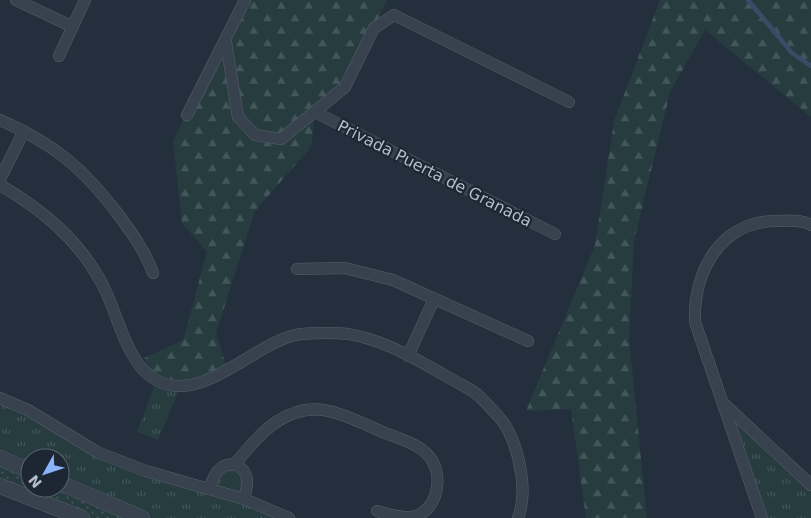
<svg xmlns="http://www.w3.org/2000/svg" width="811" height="518" viewBox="0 0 811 518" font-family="'DejaVu Sans',sans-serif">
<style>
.grass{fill:url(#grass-dots)}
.forest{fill:url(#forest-firs)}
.park{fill:url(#park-tufts)}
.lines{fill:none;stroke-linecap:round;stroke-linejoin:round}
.stream{stroke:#394c67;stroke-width:4.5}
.minor-casing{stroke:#565f6c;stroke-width:12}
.tertiary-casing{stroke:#565f6c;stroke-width:16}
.minor{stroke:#38414e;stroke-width:11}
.tertiary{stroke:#38414e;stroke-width:15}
.labels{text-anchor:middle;stroke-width:4.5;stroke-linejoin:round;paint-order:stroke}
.street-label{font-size:16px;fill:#b4bcc9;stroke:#1d2633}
</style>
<defs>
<pattern id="grass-dots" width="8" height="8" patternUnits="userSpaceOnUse" patternTransform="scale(1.25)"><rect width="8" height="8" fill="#263c3f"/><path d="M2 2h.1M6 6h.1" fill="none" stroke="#435659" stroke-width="1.8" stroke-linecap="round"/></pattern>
<pattern id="forest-firs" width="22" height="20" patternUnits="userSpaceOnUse" patternTransform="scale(1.25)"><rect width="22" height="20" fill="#263c3f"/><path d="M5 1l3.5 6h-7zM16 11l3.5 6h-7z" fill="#435659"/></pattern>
<pattern id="park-tufts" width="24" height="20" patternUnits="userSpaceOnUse" patternTransform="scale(1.25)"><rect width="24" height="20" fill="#263c3f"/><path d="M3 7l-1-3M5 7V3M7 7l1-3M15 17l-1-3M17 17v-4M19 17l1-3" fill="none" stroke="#435659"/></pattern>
</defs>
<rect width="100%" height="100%" fill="#242f3e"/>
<polygon class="grass" points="0,458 30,471 30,488 60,488 142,518 82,518 0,486"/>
<g class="forest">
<polygon points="245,0 387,0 345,87 315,112 311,147 255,211 216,333 227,369 180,388 156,381 144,358 183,340 207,252 182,223 173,141"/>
<polygon points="660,0 811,0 811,117 705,30 670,92 634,241 629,338 647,518 586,518 571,409 526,411 595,245 614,121"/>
</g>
<g class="park">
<polygon points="156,381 180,388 158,440 137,432"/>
<polygon points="0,398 97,452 209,488 219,469 244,469 244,499 289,518 142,518 60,483 60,458 30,458 30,471 0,458"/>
<polygon points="723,404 811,485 811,518 762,518"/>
</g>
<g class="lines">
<polyline class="stream" points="748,0 792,53 811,66"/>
<g class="minor-casing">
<g id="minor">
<polyline points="16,0 73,27"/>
<polyline points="226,42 238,117 255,135 281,139 345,87 374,28 394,15 569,102"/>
<polyline points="59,56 85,0"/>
<polyline points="315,112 555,234"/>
<polyline points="187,115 245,0"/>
<path d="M0,120C54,144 82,167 118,214C132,233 145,251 153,273"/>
<polyline points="0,179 24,131"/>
<path d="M0,185C41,209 77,238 100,280C117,308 125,364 156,380C204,406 255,340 301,334C315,333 345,332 358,336C390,343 425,364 453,380C461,385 472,389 479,396C488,405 503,419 508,430C520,454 528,492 518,518"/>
<polyline points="297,269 345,268 393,280 528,341"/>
<polyline points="408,356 434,299"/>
<polyline points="0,398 28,410 97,452 146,471 244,499 289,518"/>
<polyline points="724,404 811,485"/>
<path d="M235,464C260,432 291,398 336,413C353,418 369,426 385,433C401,439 425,446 433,462C443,482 436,513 411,517C400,518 387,514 377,511"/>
<path d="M209,489C214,475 218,464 235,464C251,472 248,485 244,499"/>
<path d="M762,518L695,322C693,271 721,221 777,221C788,221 802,219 811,225"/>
</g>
</g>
<g class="tertiary-casing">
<g id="tertiary">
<polyline points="0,458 30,471"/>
<polyline points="60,483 142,518"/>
<polyline points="0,486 82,518"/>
</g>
</g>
<use href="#minor" class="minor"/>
<use href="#tertiary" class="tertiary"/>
</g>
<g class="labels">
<g class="street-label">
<text transform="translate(435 173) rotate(27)" y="6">Privada Puerta de Granada</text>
</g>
</g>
<g transform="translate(45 473) rotate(230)"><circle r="24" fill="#1d2633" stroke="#59626f"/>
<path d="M0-4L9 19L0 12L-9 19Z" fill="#8ab4f8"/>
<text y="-8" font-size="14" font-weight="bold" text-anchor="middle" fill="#b4bcc9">N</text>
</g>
</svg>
